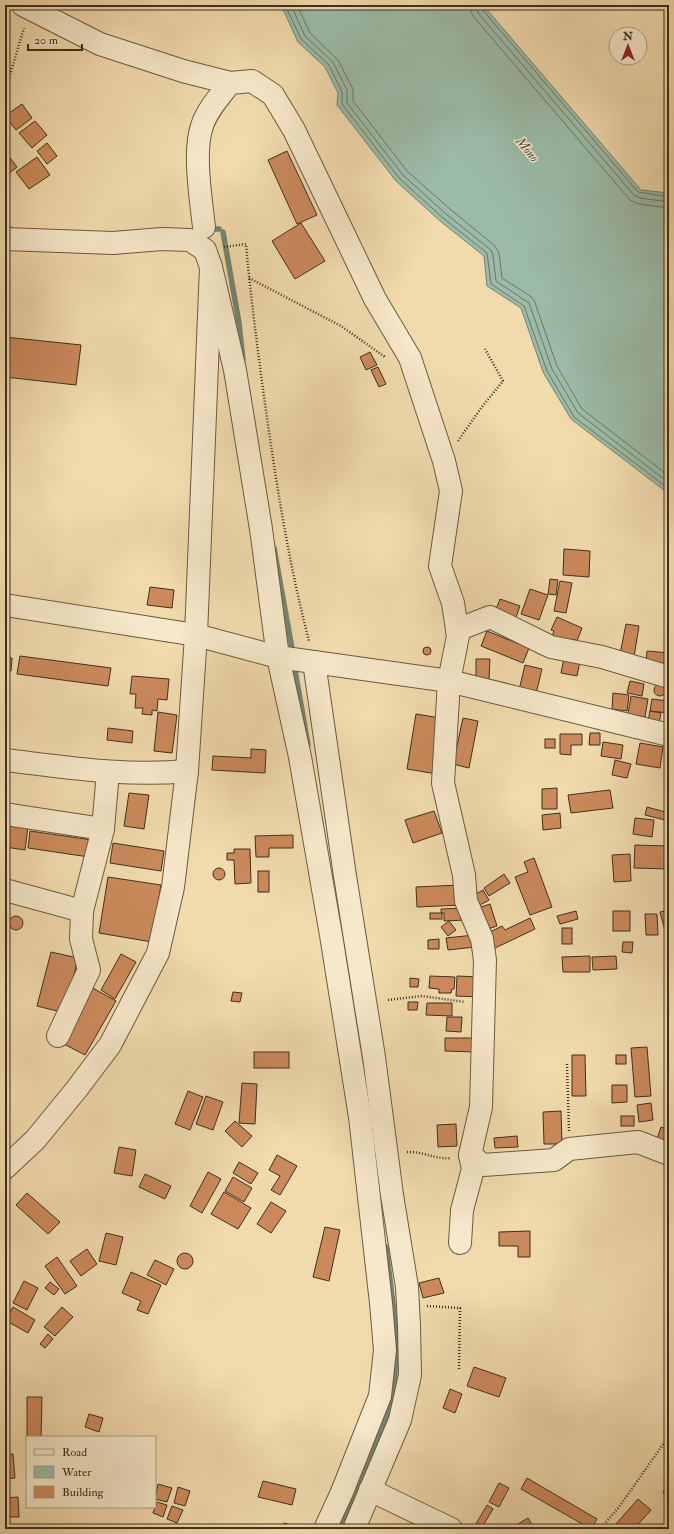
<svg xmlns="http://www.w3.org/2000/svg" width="674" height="1534" viewBox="0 0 674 1534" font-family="'IM FELL Double Pica',serif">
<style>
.water{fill:#9bbba8;stroke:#768371}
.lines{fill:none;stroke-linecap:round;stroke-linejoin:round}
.shore{stroke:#6c7564;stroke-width:1}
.stream{stroke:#768371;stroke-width:5.5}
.building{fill:#cc8a5c;stroke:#3e2f1f}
.minor-casing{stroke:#6b5a42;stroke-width:24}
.path{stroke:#3e2f1f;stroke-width:2.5;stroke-dasharray:1 2;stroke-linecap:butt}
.minor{stroke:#f6e8ca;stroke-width:22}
.labels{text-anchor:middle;stroke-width:3;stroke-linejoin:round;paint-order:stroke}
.water-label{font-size:13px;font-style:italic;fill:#514b3a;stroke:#f6e8ca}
</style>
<rect width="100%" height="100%" fill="#f1dbad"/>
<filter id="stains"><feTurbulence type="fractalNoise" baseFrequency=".005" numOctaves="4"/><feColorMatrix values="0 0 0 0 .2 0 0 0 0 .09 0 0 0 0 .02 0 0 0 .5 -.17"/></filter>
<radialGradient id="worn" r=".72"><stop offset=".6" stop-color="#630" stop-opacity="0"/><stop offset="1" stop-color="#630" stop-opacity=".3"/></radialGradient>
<polygon class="water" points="281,5 483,5 641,190 669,193 669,494 571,419 543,372 521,308 487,286 484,256 440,221 396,181 337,105 338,93 325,67 298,42"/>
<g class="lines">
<g class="shore">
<polyline points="285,5 301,39 329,65 342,92 342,104 399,178 443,218 487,253 491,284 524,306 547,371 574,417 669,489"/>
<polyline points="291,5 305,36 333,62 347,90 347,103 403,175 446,214 491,250 493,255 496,281 529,303 552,369 578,413 669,483"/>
<polyline points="297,5 310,33 338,60 353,89 353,101 407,171 450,209 495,246 499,253 502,278 530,296 534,300 557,366 582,409 669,476"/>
<polyline points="470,5 471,12 473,16 630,200 639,204 669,208"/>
<polyline points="476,5 478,13 634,195 640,198 669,202"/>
<polyline points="481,5 482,9 638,192 669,197"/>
</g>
<g class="stream">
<polyline points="5,227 14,231"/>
<polyline points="208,229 219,229"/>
<polyline points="223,232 239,323 243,360"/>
<polyline points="274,548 293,654"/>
<polyline points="294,664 308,745"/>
<polyline points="338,1529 382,1430 394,1393 396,1350 395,1320 386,1247"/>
</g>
</g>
<g class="building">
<polygon points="22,104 32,118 16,130 5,116"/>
<polygon points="35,121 47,135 32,148 19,133"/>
<polygon points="47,143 57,156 47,164 37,151"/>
<polygon points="5,151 17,167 7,175 5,173"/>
<polygon points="287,151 317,215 297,224 268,160"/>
<polygon points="37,157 50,175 29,189 16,172"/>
<polygon points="301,223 325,261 295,279 272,241"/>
<polygon points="5,337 81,345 76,385 5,377"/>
<polygon points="370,352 377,365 366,370 360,357"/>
<polygon points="378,367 386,384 379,387 371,370"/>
<polygon points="564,549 590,551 589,577 563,575"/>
<polygon points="550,579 558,580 556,595 548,594"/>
<polygon points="560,581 572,583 566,613 554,611"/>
<polygon points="150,587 174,590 172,608 147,605"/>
<polygon points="530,589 548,595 539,620 521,614"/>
<polygon points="500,599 520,606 515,620 495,612"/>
<polygon points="557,617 582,628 577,641 574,639 571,646 551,639 554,631 551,630"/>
<polygon points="626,624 639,626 634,657 620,654"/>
<polygon points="487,631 529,648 523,663 481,646"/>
<circle cx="427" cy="651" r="4"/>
<polygon points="647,651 669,653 669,664 646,663"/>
<polygon points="565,653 581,656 577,676 561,673"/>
<polygon points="20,656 111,668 108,686 17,674"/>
<polygon points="5,657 12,658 11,671 5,670"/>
<polygon points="476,659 490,659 489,679 476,679"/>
<polygon points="525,665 542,669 536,694 519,690"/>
<polygon points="132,676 169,679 167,700 158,699 157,711 152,710 152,715 142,714 143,708 135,708 136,694 130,694"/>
<polygon points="630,681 644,684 642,696 627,693"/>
<circle cx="660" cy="690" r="6"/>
<polygon points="613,693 629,695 627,711 612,709"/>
<polygon points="631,696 648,699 645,717 628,714"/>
<polygon points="652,699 669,701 669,713 650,711"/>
<polygon points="650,711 661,713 659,723 648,721"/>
<polygon points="158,712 177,715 172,753 154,751"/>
<polygon points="416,714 446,719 437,774 407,769"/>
<polygon points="463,718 478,721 469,768 453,764"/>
<polygon points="108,728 133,731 132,743 107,740"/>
<polygon points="590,733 600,733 600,745 589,745"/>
<polygon points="560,734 582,734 582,745 571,745 571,755 560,754"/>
<rect x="545" y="739" width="10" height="9"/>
<polygon points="603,742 623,745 621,759 601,756"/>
<polygon points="640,743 663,747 660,768 636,764"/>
<polygon points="251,749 266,750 265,773 212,770 213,756 251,758"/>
<polygon points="615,760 631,764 627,778 612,775"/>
<polygon points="557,788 557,809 542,809 542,789"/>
<polygon points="610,790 613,808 571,813 568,795"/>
<polygon points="129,793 149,795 144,829 124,826"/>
<polygon points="647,807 669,813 669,821 645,815"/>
<polygon points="434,811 442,833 413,843 405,820"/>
<polygon points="560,813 561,828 543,830 542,815"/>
<polygon points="635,818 654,820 652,837 633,834"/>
<polygon points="5,823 28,827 25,850 5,847"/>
<polygon points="30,831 92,840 89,857 28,848"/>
<polygon points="293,835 293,848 269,848 269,857 256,857 255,836"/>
<polygon points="113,843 164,851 161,871 110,863"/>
<polygon points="635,845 669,846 669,869 634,868"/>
<polygon points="234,849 250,849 251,883 235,884 234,860 227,860 227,853 234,853"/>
<polygon points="630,854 631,881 614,882 612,855"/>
<polygon points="534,858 552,907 530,915 515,877 528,872 524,862"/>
<circle cx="219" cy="874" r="6"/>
<rect x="258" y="871" width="11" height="21"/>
<polygon points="504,874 510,883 489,896 484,888"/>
<polygon points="108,877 161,885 152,942 99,933"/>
<polygon points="460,885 461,905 417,907 416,887"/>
<polygon points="483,890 489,900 480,905 474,895"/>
<polygon points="490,904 497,926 485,930 478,908"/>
<polygon points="465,908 466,920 444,921 444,913 441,913 441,909"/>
<polygon points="669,910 669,926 664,927 660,912"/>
<polygon points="576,911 578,919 560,924 557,916"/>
<rect x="613" y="911" width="17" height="20"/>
<rect x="430" y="913" width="12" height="6"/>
<polygon points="645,914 657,914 658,935 646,935"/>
<circle cx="16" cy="923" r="7"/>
<polygon points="530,918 535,929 493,949 486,934 502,926 505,930"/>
<polygon points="449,921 456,930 448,936 441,927"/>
<rect x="562" y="928" width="10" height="16"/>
<polygon points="474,935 475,947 448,950 446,938"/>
<polygon points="439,939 439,949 428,949 428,940"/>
<polygon points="623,942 633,942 632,953 622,952"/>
<polygon points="51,952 78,958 65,1013 37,1006"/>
<polygon points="121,954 136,962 115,999 101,990"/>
<polygon points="590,956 590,972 563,972 562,957"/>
<polygon points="616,956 617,969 593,970 592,957"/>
<polygon points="430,976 455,977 454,989 452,989 451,993 439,993 439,989 429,988"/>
<polygon points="457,976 481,977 480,997 456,996"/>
<polygon points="410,978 419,979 418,987 410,987"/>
<polygon points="91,987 116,1001 85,1055 60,1042"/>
<polygon points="233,992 242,993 240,1002 231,1001"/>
<polygon points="408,1002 418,1002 417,1010 408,1010"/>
<polygon points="427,1003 452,1003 452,1016 426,1015"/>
<polygon points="447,1017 462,1017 461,1032 446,1031"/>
<polygon points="445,1038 475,1038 475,1052 445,1051"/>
<polygon points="647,1047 651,1096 635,1097 631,1048"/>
<rect x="254" y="1052" width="35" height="16"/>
<polygon points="572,1055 585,1055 586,1096 572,1096"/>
<rect x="616" y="1055" width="10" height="9"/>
<polygon points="242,1083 257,1084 255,1124 239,1123"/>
<polygon points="612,1085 627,1085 627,1102 612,1103"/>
<polygon points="188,1091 203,1097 190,1130 175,1124"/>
<polygon points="206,1096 223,1102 213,1130 196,1124"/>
<polygon points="651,1103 653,1120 639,1122 637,1105"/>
<polygon points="561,1111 562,1144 544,1144 543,1112"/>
<rect x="621" y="1116" width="13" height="10"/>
<polygon points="235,1121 252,1136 242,1147 225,1131"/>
<polygon points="456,1124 457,1146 438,1147 437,1125"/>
<polygon points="661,1127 669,1130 669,1147 656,1142"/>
<polygon points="517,1136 518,1147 495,1148 494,1138"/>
<polygon points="119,1147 136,1150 132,1176 114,1173"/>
<polygon points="277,1155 297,1166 280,1195 271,1190 280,1176 269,1170"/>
<polygon points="239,1162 258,1173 251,1184 233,1173"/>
<polygon points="208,1172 221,1179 202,1213 190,1206"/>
<polygon points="145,1174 171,1186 165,1199 139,1187"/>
<polygon points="233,1177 252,1188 244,1202 225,1191"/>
<polygon points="224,1192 251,1208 238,1229 211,1214"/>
<polygon points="27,1193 60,1222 48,1234 16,1205"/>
<polygon points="271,1202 286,1211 271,1233 257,1224"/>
<polygon points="325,1227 340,1230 329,1281 313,1277"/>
<polygon points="530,1231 530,1257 518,1257 518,1246 499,1246 499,1232"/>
<polygon points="106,1233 123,1237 116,1265 99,1261"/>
<polygon points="87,1249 97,1264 81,1276 70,1261"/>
<circle cx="185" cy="1261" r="8"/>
<polygon points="57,1257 77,1286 65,1294 45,1266"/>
<polygon points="155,1260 174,1269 166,1285 147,1275"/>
<polygon points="131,1272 161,1285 148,1314 137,1310 141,1301 122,1293"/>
<polygon points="439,1278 444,1293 423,1298 419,1283"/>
<polygon points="24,1281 38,1288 27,1310 13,1303"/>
<polygon points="50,1282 59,1289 54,1295 45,1288"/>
<polygon points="13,1307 35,1320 28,1333 5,1320"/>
<polygon points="62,1307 73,1317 55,1336 44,1327"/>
<polygon points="48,1334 53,1339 45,1348 40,1344"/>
<polygon points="474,1367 506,1378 499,1397 467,1386"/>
<polygon points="450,1389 462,1394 455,1413 443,1408"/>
<polygon points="27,1397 42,1397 41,1437 27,1437 27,1451"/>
<polygon points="89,1414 103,1418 99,1432 85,1427"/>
<polygon points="5,1454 13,1454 15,1478 5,1479"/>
<polygon points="527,1478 597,1519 591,1529 521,1489"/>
<polygon points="263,1481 296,1489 292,1505 258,1497"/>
<polygon points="668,1482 669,1482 669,1496 663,1493"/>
<polygon points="499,1483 509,1488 499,1507 489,1502"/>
<polygon points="158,1484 172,1488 167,1502 155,1499"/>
<polygon points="178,1487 190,1491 185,1506 174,1503"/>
<polygon points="18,1497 19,1517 5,1517 5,1498"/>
<polygon points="638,1499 651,1510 634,1529 621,1529 616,1524"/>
<polygon points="157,1502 167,1505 163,1517 153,1513"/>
<polygon points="487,1505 493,1509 481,1529 473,1529"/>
<polygon points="172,1506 183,1510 177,1523 167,1519"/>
<polygon points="528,1518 535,1529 521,1529 518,1524"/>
<polygon points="284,1523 296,1527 295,1529 282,1529"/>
</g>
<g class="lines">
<g class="minor-casing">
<g id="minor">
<polyline points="23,5 100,44 183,71 230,83"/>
<path d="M204,227C201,199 193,152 202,126C207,110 220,96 230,83L252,81L273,95L294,130L375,299L410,358L444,461L451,491L440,566L453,603L458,636L449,681L443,783L464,875L466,901L482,939L485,960L481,1107L470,1155L473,1169L462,1210L460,1243"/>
<polyline points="5,239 113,243 162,239 190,240 205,250 211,267 196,635 187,771 173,887 158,953 110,1045 76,1090 35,1140 5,1168"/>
<polyline points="211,267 235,370 261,529 278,657 300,757 331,935 360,1117 381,1303 385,1350 380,1396 342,1492 325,1529"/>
<polyline points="5,605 196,635 278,657 449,681 669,735"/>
<polyline points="457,630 490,617 551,647 602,657 669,677"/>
<polyline points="314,662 345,876 374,1057 392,1195 407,1287 409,1325 410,1375 400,1420 354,1529"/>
<path d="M5,760C65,767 126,777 187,771"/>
<polyline points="5,814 103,829"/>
<polyline points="5,890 82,911"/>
<polyline points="58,1036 89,970 81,939 82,911 103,829 108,772"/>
<polyline points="470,1155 483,1165 554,1160 569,1149 638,1142 669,1154"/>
<polyline points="370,1490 451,1529"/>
</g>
</g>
<g class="path">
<polyline points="5,92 24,28"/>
<path d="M224,247L246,244C250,291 256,336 262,382C274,469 287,557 309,641"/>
<polyline points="249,278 341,326 385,357"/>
<polyline points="458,441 481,408 503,381 485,349"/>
<polyline points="388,1000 422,996 465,1002"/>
<polyline points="567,1064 569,1131"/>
<path d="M407,1152C422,1151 437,1160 451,1158"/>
<polyline points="427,1306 460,1308 459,1369"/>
<polyline points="600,1529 619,1507 669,1436"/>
</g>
<use href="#minor" class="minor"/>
</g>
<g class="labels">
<g class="water-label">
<text transform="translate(528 149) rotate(50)" y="5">Mono</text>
</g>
</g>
<rect width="674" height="1534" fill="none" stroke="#f1dbad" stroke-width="20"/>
<rect x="6" y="6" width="662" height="1522" fill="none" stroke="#3e2f1f" stroke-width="2"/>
<rect x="10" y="10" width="654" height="1514" fill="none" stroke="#3e2f1f"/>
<rect x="26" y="1436" width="130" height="72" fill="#f6e8ca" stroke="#ac9e86"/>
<rect x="34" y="1449" width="20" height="6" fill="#f6e8ca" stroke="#ac9e86"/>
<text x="62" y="1456" font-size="12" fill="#3e2f1f">Road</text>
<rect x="34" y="1466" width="20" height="12" fill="#9bbba8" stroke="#ac9e86"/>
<text x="62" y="1476" font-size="12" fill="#3e2f1f">Water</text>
<rect x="34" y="1486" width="20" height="12" fill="#cc8a5c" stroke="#ac9e86"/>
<text x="62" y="1496" font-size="12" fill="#3e2f1f">Building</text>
<g transform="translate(628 46)"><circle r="19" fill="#f6e8ca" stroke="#ac9e86"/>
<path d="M0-3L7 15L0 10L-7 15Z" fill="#8f2418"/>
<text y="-6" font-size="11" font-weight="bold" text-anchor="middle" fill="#3e2f1f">N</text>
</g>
<path d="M28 44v6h54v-6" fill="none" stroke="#3e2f1f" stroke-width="2"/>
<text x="34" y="44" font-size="12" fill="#3e2f1f" stroke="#f6e8ca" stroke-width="3" paint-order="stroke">20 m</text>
<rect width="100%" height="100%" filter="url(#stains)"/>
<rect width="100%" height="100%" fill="url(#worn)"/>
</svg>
